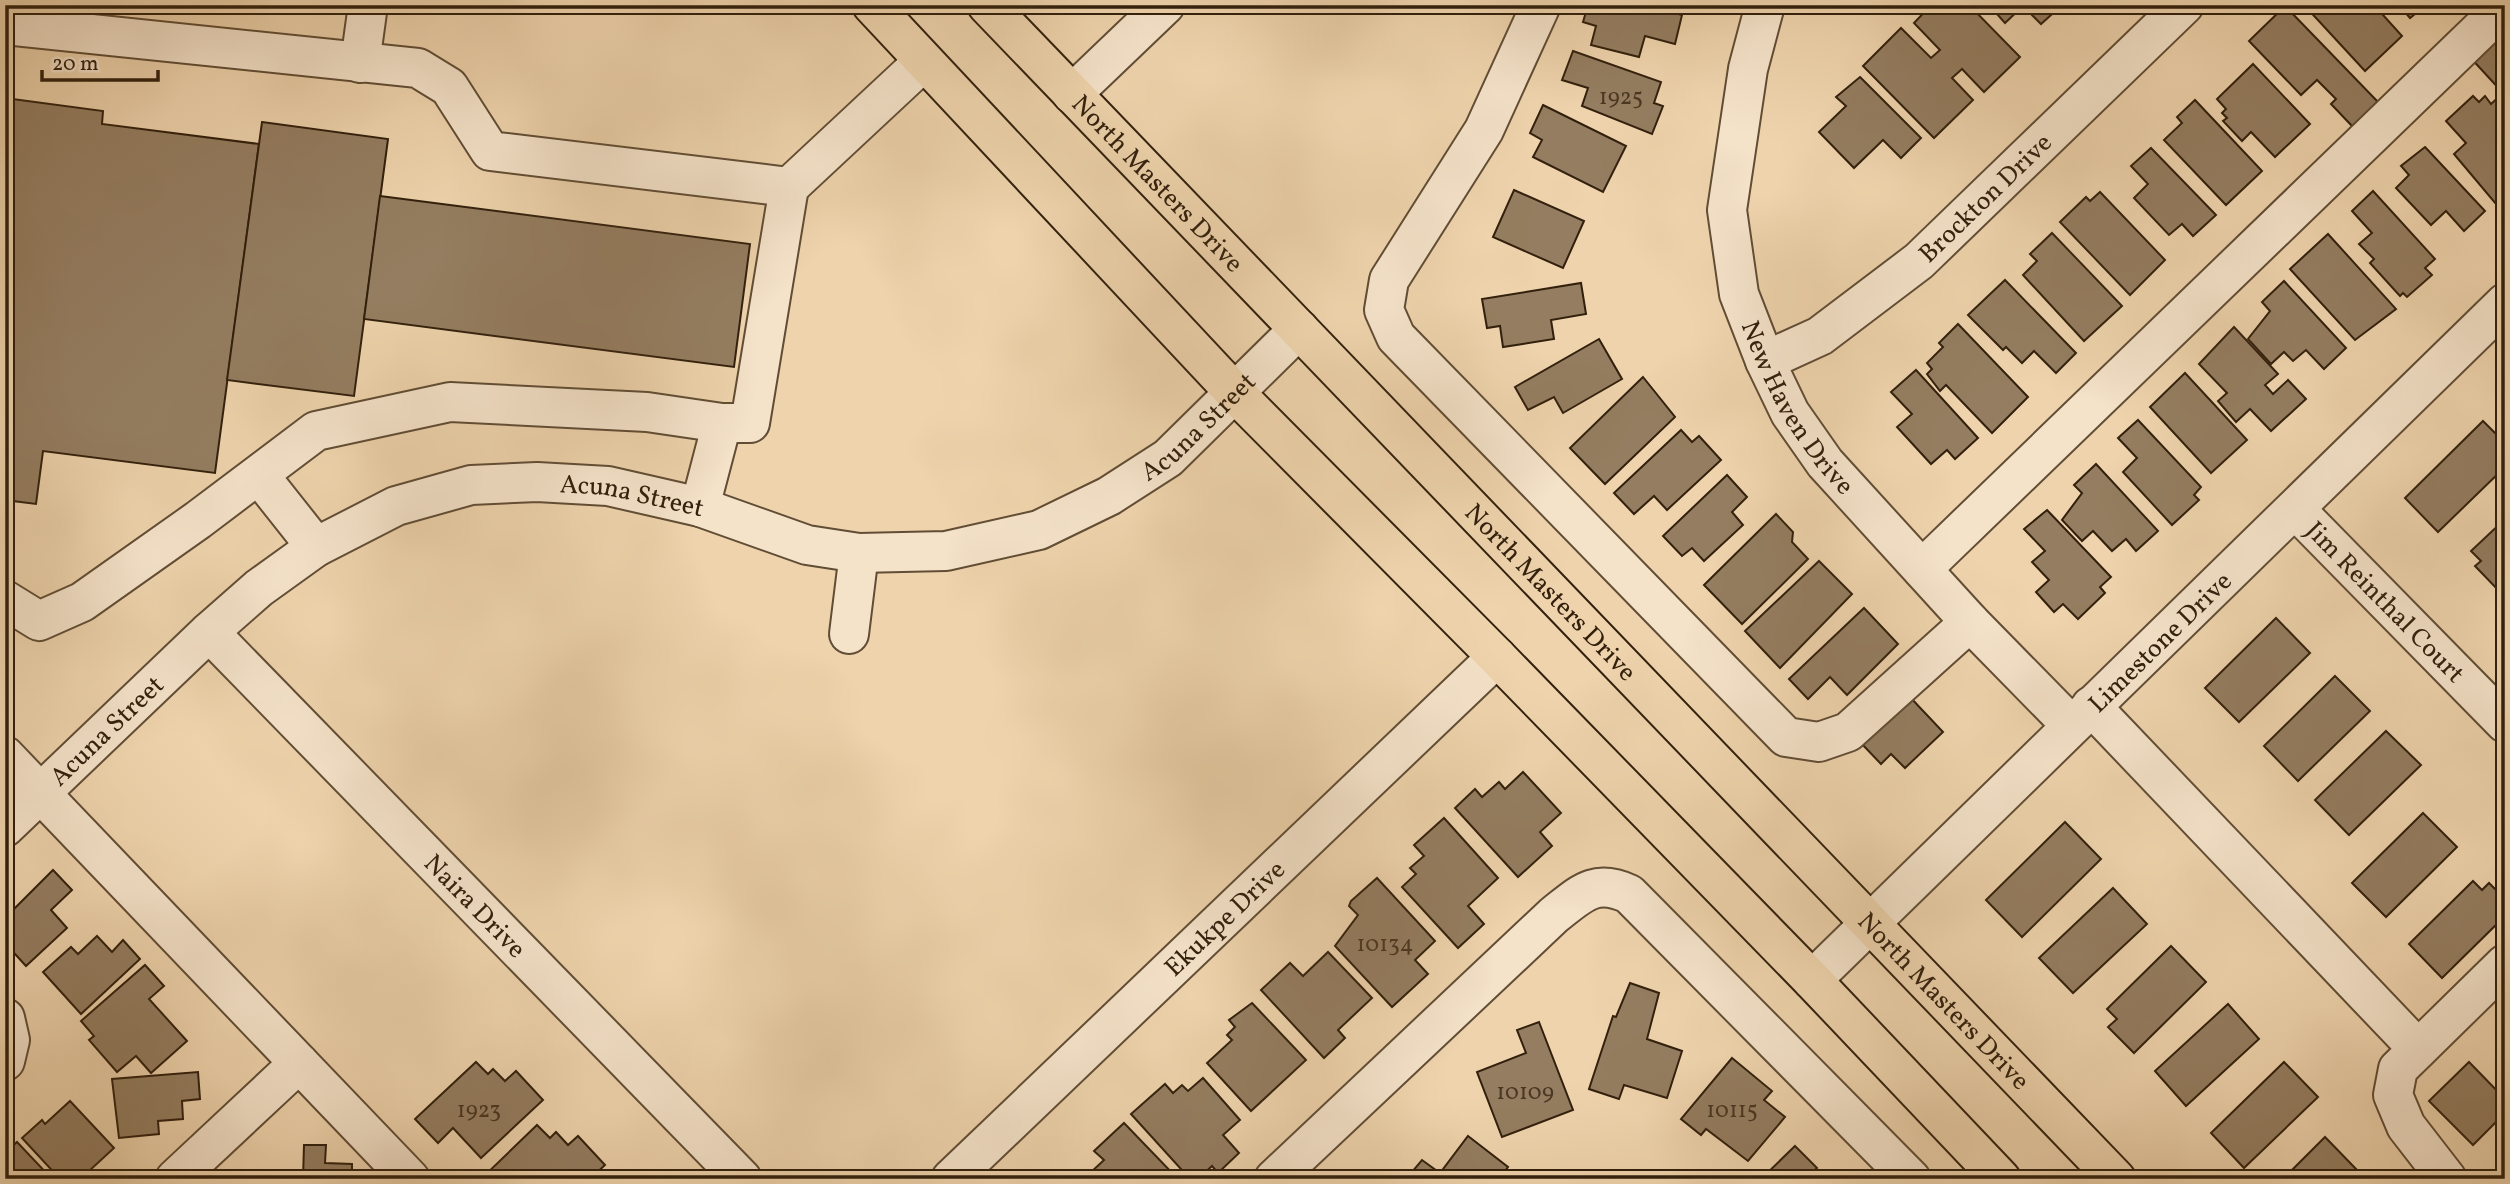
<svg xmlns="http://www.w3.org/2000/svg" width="2510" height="1184" viewBox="0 0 2510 1184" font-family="Vollkorn,serif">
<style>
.building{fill:#947d60;stroke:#32200d;stroke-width:2}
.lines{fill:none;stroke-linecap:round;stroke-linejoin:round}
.minor-casing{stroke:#614d35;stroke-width:42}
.major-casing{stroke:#32200d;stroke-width:42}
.minor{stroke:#f4e2c9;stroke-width:38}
.major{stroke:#eed3ac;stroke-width:38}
.labels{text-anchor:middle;stroke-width:6;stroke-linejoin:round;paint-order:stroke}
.number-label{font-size:23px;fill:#4a3722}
.street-label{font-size:26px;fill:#32200d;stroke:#f4e2c9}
</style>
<rect width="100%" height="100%" fill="#eed3ac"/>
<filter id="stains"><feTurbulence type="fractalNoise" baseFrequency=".00286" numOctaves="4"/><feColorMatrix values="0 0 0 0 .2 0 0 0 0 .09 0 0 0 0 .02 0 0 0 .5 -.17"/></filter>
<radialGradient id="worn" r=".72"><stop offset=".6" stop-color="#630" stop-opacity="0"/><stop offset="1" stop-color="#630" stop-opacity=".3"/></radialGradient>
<g class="building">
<polygon points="1588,5 1647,5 1682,15 1675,44 1645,36 1639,57 1591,45 1596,26 1583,22"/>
<polygon points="1931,5 1969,5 2020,57 1984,92 1962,69 1952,78 1973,100 1934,138 1863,66 1901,28 1931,58 1940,50 1914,23"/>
<polygon points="1989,5 2060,5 2061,6 2041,24 2023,6 2005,23"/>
<polygon points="2304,5 2374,5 2402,36 2365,71"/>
<polygon points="2399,5 2426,5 2410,18"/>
<polygon points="2285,6 2379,103 2353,127 2331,104 2336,99 2317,80 2301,95 2249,41"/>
<polygon points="2505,18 2505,207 2501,210 2454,154 2466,143 2446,121 2473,96 2479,102 2485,96 2491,104 2503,93 2468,55"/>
<polygon points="1573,51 1661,82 1654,103 1663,106 1652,134 1582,106 1588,88 1562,80"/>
<polygon points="2253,64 2310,124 2275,157 2251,132 2242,141 2223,121 2227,118 2222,113 2226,109 2217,99"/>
<polygon points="1860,77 1921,138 1901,158 1883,140 1854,168 1819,132 1846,106 1836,97"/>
<polygon points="5,98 103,111 102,124 259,144 215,473 43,451 36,504 5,500"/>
<polygon points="2195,100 2262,171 2226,205 2164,140 2182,123 2177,117"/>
<polygon points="1543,105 1626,146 1603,192 1533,157 1542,140 1530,133"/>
<polygon points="262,122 388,139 354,396 227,380"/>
<polygon points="2425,147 2485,211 2464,231 2446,211 2431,225 2396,188 2409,175 2401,166"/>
<polygon points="2151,148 2216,215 2193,236 2182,224 2169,235 2134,198 2148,184 2131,166"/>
<polygon points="1514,190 1584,221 1563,268 1493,237"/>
<polygon points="2373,191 2435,259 2425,268 2432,275 2407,297 2403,293 2400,296 2370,263 2374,259 2359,244 2372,233 2352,211"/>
<polygon points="2100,192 2165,260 2130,295 2060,222 2086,197 2090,201"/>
<polygon points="380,196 750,244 734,367 364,319"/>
<polygon points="2052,233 2122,306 2084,341 2023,275 2037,261 2030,254"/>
<polygon points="2328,234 2396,309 2355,340 2290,269"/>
<polygon points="2005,280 2076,353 2056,373 2034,351 2022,363 2006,347 2003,350 1968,315"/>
<polygon points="2284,281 2346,348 2324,369 2306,350 2293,361 2284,352 2271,364 2248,339 2270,311 2262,302"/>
<polygon points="1581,283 1586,314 1551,320 1554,339 1503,347 1500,326 1487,328 1482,299"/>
<polygon points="1958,324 2028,397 1992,433 1946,385 1940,391 1927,374 1932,369 1927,363 1943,347 1939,343"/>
<polygon points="2234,327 2278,374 2265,385 2273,394 2288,380 2306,399 2271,431 2250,409 2236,422 2218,401 2227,393 2199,364"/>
<polygon points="1599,339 1622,379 1563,413 1554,397 1528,410 1515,387"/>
<polygon points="1916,370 1978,438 1955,459 1947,450 1931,464 1897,427 1912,414 1891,392"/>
<polygon points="2185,373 2247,440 2211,473 2150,407"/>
<polygon points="1643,377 1675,417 1605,484 1570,448"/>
<polygon points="2138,420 2201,487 2194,495 2199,500 2172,525 2123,472 2137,458 2118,438"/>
<polygon points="2483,421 2505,443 2505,467 2438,532 2405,498"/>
<polygon points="1681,430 1692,442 1699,436 1721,460 1667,510 1654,496 1634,514 1614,493"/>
<polygon points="2096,464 2158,531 2136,551 2126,539 2112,551 2093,531 2082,541 2062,520 2082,493 2074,485"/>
<polygon points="1727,475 1747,497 1732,512 1743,525 1704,561 1692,548 1682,556 1663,536"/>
<polygon points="2047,510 2111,577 2100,587 2105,593 2078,619 2063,604 2054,612 2036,592 2049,580 2032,562 2045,551 2024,529"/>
<polygon points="1776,514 1793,532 1792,542 1808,559 1742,624 1704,585"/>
<polygon points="2505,519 2505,586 2499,591 2475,566 2481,561 2471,551"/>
<polygon points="1819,561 1852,594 1780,668 1745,631"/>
<polygon points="1864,608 1898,644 1847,695 1830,677 1808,699 1789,679"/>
<polygon points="2276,618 2310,653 2239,722 2205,688"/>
<polygon points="2335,676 2370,711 2298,781 2264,746"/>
<polygon points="1909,696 1943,732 1905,768 1891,754 1881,764 1860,742"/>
<polygon points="2386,731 2421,765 2349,835 2315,800"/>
<polygon points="1523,772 1561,813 1540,832 1552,846 1518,877 1455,808 1475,789 1482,797 1499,782 1505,789"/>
<polygon points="2423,813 2457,847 2386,917 2352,883"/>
<polygon points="1444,818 1498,878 1468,906 1484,924 1458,948 1402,887 1416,874 1410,868 1424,856 1414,845"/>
<polygon points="2065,822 2101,859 2022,937 1986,900"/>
<polygon points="53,870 72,890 51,910 67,928 26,966 5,943 5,918"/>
<polygon points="1377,878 1435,941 1415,960 1428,974 1392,1007 1335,946 1358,915 1349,906 1351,901"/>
<polygon points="2473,881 2482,890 2489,883 2505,899 2505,916 2442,978 2409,944"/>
<polygon points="2113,888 2147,924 2073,993 2039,958"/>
<polygon points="97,936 112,952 123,940 140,959 81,1014 43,972 71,947 78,954"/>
<polygon points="2171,946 2206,982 2134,1053 2108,1027 2117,1019 2107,1009"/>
<polygon points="1328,952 1372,998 1338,1030 1345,1038 1324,1058 1261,990 1290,963 1303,976"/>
<polygon points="145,965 164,986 149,999 187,1041 151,1073 136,1056 117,1072 89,1040 94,1036 81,1021"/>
<polygon points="1630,983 1659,993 1647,1039 1682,1051 1667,1098 1624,1085 1619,1099 1589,1089 1613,1016 1616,1017"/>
<polygon points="1252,1003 1306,1060 1251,1111 1207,1063 1232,1040 1227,1035 1235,1027 1229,1020"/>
<polygon points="2228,1004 2259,1039 2186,1106 2155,1071"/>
<polygon points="1539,1022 1573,1110 1502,1137 1477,1072 1526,1053 1517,1030"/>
<polygon points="1732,1058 1772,1091 1764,1100 1785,1117 1748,1161 1706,1129 1701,1135 1681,1119"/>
<polygon points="476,1062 488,1074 493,1069 505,1081 516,1071 543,1100 481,1158 453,1128 438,1143 415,1119"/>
<polygon points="2284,1062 2318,1097 2244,1168 2211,1133"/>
<polygon points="2469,1062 2505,1099 2505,1113 2473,1145 2429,1101"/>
<polygon points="198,1072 200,1099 182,1101 183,1119 158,1121 159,1134 119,1138 112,1079"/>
<polygon points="1203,1078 1240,1120 1223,1135 1239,1153 1218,1173 1212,1166 1198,1179 1190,1179 1131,1114 1165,1084 1173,1093 1182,1085 1188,1091"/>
<polygon points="70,1101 114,1148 89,1171 97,1179 60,1179 22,1138 42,1120 45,1124"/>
<polygon points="1124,1123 1178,1179 1095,1179 1090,1173 1104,1160 1094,1151"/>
<polygon points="537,1125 550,1138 556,1132 568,1145 578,1136 605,1165 590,1179 481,1179"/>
<polygon points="1468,1136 1508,1167 1499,1179 1406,1179 1422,1160 1440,1173"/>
<polygon points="2325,1137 2358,1171 2349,1179 2283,1179"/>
<polygon points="17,1142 52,1179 5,1179 5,1161 9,1158 5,1153"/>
<polygon points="304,1145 326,1145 325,1163 352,1164 352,1179 303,1179"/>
<polygon points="1795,1146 1817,1168 1805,1179 1761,1179"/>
</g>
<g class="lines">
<g class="minor-casing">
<g id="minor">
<polyline points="1541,5 1484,130 1389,280 1384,310 1396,337 1786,737 1819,742 1848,732 1970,622"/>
<path id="s1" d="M1765,5L1748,69L1727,210L1739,294L1765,361L1790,413L1825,463L1970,622L2071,725"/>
<polyline points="5,25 418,68 449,87 490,151 789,187 923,62"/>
<polyline points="360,63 368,5"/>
<polyline points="1072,94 1165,5"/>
<path id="s2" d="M1765,361L1820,336L1919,261L2184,5"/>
<polyline points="722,423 750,423 789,187"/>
<polyline points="259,475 316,547"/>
<path id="s3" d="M2296,510L2505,723"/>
<polyline points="1922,569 2505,6"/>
<polyline points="5,600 39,621 82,602 198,520 316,431 450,402 647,412 722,423 700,507"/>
<path id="s4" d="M209,632L742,1179"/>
<polyline points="849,634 859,553"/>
<polyline points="2091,706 2418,1049"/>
<polyline points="5,756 410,1179"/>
<path id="s5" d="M5,827L209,632L259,588L316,547L396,506L471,485L537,482L608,486L700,507L807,545L859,553L946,551L1039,530L1109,496L1168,458L1299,329"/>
<path id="s6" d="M1812,980C2044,756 2274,529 2505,303"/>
<polyline points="5,1018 10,1040 5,1061"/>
<polyline points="175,1179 299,1063"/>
<path id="s7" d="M951,1179L1497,657"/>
<path d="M1274,1179L1554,915C1581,894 1594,878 1629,894L1911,1179"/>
<polyline points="2447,1179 2406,1126 2393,1095 2398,1069 2505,964"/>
</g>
</g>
<g class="major-casing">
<g id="major">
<polyline points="872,5 1236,394 1497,657 1812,980 2001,1179"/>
<path id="s8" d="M987,5L2116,1179"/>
</g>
</g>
<use href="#minor" class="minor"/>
<use href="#major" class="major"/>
</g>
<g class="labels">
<g class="number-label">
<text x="1621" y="104">1925</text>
<text x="1385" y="951">10134</text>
<text x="1525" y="1099">10109</text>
<text x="479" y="1117">1923</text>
<text x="1732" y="1117">10115</text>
</g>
<g class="street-label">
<text dy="9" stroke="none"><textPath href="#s8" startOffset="247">North Masters Drive</textPath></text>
<text dy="9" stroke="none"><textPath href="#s2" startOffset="276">Brockton Drive</textPath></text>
<text dy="9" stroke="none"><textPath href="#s1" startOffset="422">New Haven Drive</textPath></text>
<text dy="9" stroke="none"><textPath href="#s5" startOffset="1358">Acuna Street</textPath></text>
<text dy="9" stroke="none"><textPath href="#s5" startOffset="749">Acuna Street</textPath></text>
<text dy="9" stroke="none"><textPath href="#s8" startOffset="814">North Masters Drive</textPath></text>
<text dy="9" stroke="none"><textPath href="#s3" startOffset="128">Jim Reinthal Court</textPath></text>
<text dy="9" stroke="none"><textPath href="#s6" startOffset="485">Limestone Drive</textPath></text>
<text dy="9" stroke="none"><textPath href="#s5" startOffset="140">Acuna Street</textPath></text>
<text dy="9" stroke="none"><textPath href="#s4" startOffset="382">Naira Drive</textPath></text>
<text dy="9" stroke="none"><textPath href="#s7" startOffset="378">Ekukpe Drive</textPath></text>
<text dy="9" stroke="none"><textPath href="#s8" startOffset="1381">North Masters Drive</textPath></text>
</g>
</g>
<rect width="2510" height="1184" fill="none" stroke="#eed3ac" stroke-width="28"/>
<rect x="7" y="7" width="2496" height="1170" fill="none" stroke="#32200d" stroke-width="3.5"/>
<rect x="14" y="14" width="2482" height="1156" fill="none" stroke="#32200d" stroke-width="2"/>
<path d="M42 70v10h116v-10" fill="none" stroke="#32200d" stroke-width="3.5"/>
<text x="52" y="70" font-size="21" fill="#32200d" stroke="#f4e2c9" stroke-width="5" paint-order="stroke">20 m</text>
<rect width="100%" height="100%" filter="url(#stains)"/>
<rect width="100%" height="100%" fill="url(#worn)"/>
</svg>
